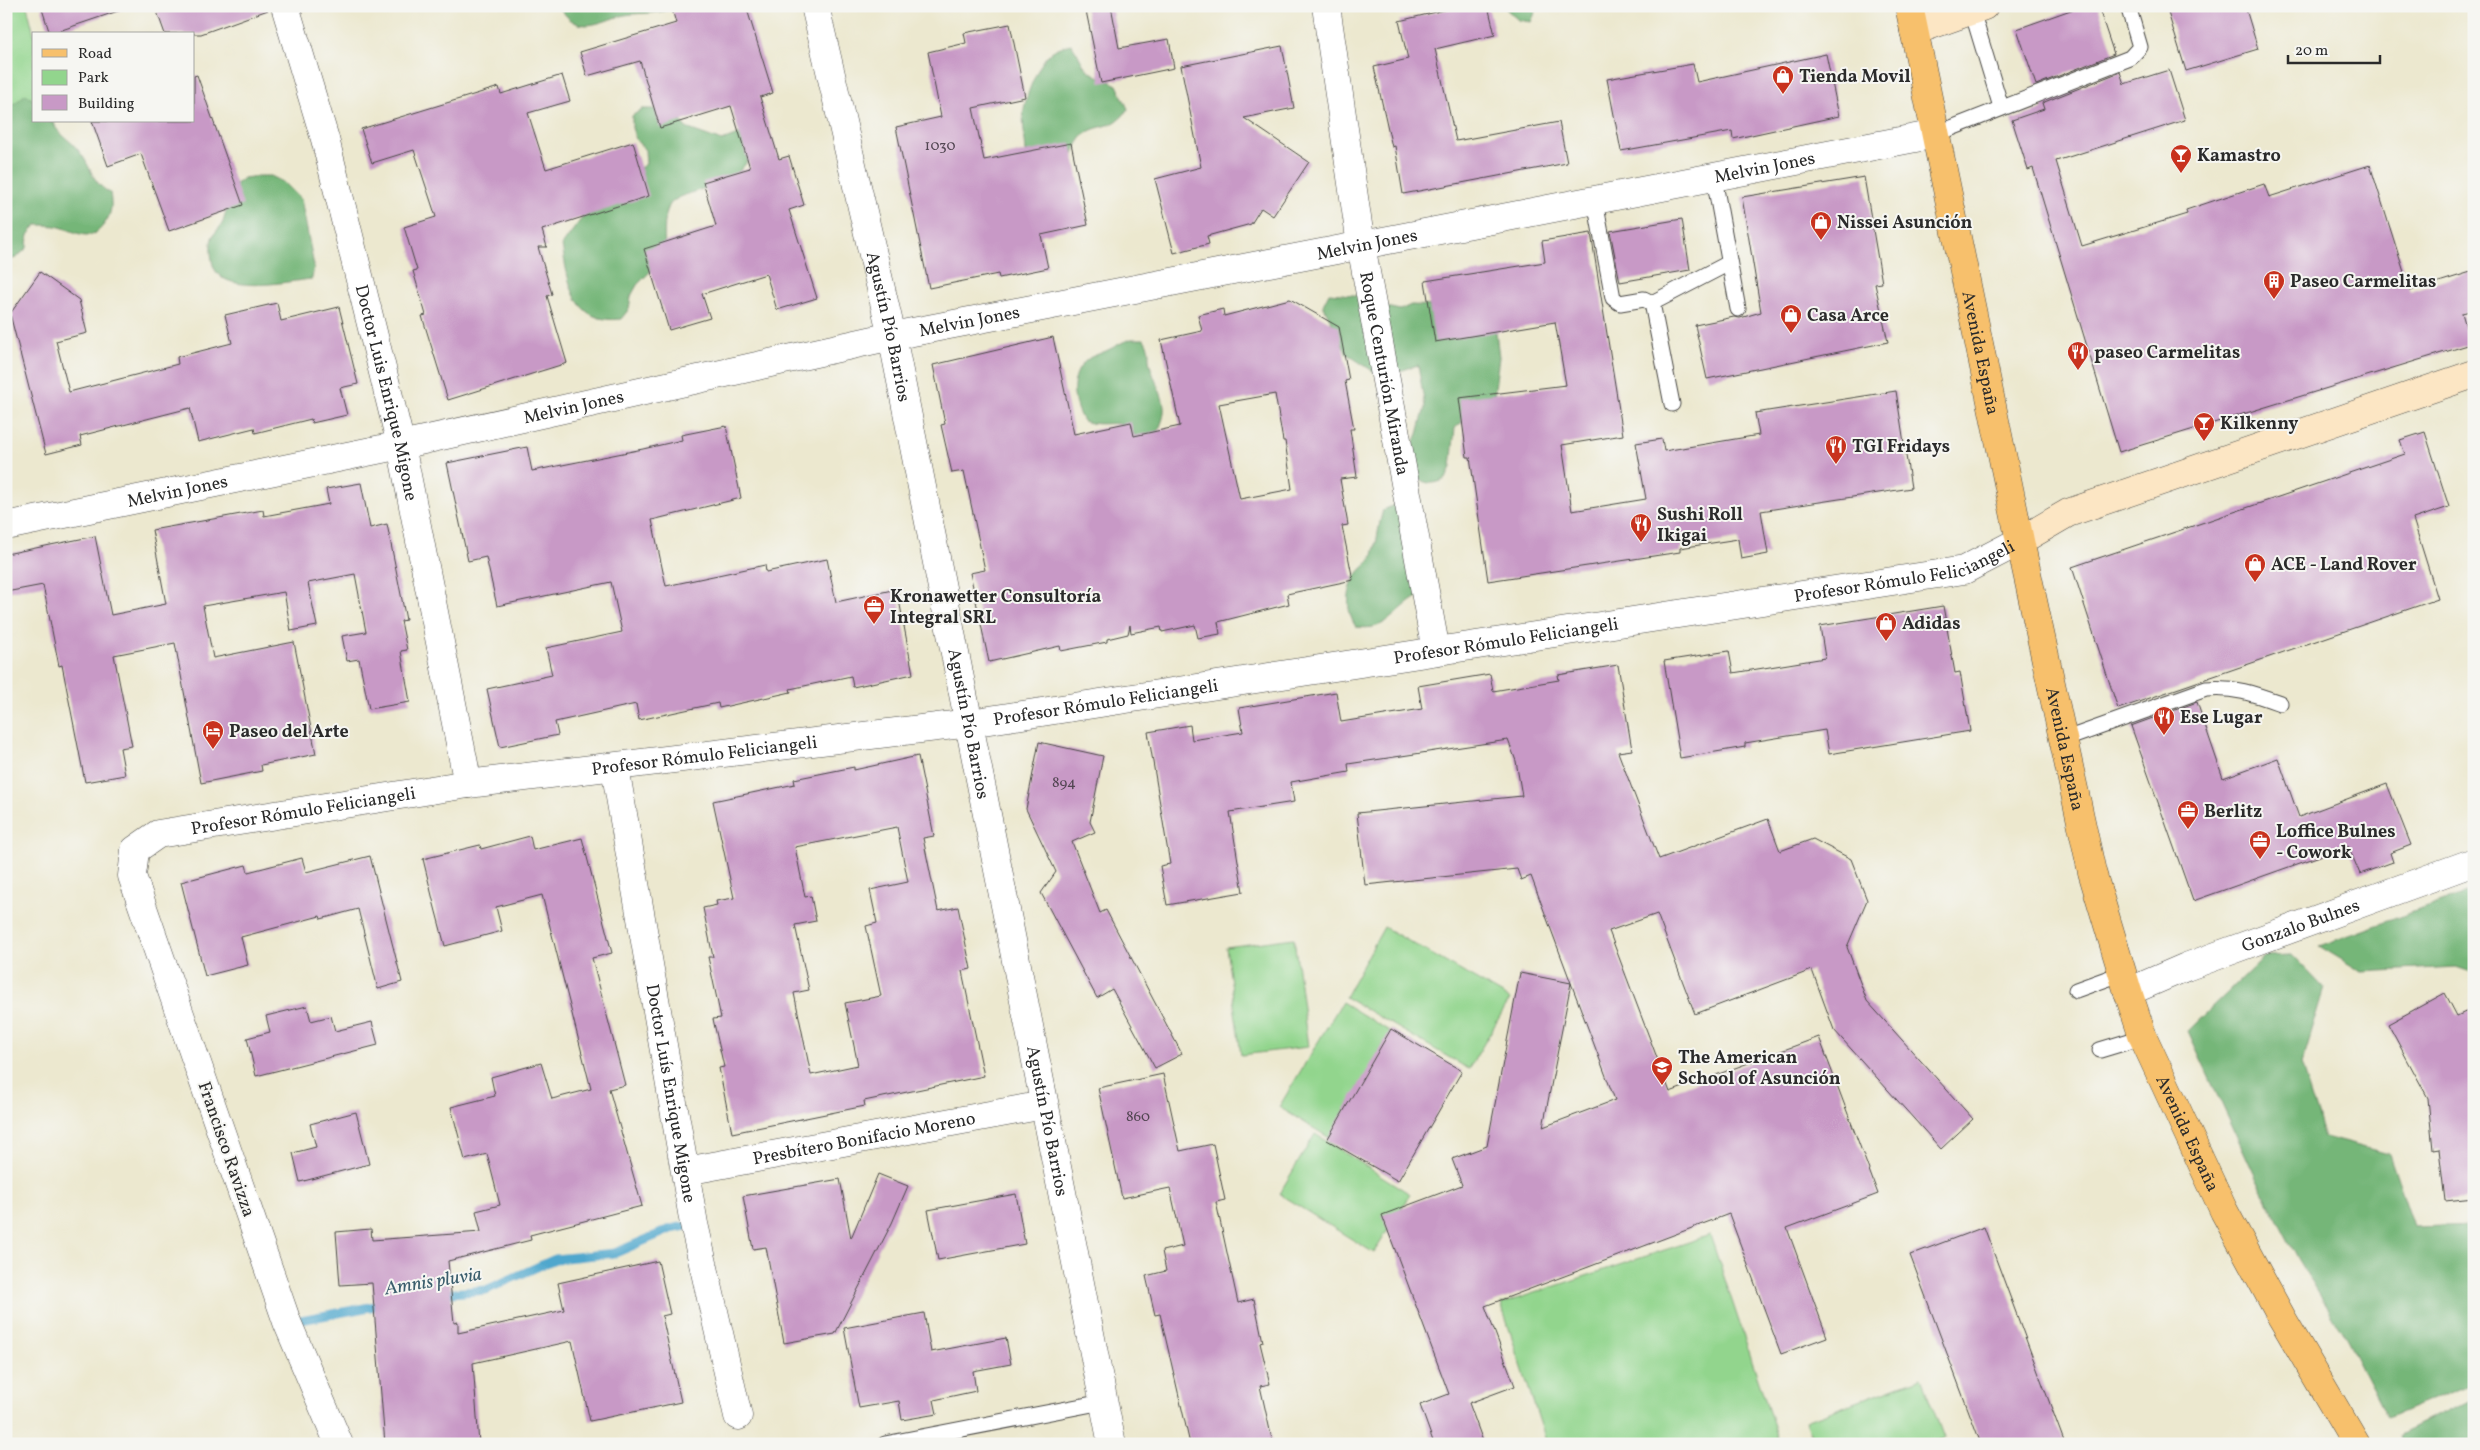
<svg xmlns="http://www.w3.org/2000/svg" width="2480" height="1450" viewBox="0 0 2480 1450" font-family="Vollkorn,serif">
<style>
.green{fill:#92d58d;stroke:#5e805c}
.forest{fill:#75b678;stroke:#507052}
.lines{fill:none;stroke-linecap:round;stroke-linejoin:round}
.stream{stroke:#50a7cd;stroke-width:9}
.building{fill:#c899c6;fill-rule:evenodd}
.lane-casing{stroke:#484744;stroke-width:17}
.street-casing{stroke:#484744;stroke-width:29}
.secondary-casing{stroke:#484744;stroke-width:29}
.primary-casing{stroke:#484744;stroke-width:29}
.lane{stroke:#fff;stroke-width:15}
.street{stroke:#fff;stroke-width:28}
.secondary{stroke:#fce6c4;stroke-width:28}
.primary{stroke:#f7c06c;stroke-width:28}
.labels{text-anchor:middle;stroke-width:4;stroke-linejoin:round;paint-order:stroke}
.number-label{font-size:15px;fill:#524652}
.poi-label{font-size:18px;font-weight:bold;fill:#2b2b2b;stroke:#f6f6f2;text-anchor:start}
.street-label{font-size:18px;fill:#2b2b2b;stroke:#f6f6f2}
.water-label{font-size:19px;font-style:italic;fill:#3a5d6c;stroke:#f6f6f2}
</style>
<rect width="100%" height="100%" fill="#f6f6f2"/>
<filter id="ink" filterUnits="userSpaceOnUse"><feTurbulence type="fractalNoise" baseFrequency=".02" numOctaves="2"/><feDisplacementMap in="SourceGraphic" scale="10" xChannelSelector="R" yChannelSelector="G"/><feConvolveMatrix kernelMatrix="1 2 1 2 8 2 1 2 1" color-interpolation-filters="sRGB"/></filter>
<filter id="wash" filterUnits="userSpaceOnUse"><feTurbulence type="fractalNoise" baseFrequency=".0096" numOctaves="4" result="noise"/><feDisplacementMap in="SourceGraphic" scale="20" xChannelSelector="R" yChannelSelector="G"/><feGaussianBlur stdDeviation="1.12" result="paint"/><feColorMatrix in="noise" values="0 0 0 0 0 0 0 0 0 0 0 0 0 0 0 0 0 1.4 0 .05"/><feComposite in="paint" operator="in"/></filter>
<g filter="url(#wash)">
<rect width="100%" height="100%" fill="#ece8cf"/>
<g class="green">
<polygon points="6,6 27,6 34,34 34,121 54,121 61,151 6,164"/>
<polygon points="1384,927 1510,999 1469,1069 1345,997"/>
<polygon points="1294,938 1308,1047 1241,1055 1226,947"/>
<polygon points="1342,1002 1404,1040 1341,1145 1279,1107"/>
<polygon points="1315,1134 1410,1194 1374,1253 1279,1194"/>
<polygon points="1710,1235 1780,1444 1547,1444 1501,1304"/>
<polygon points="1921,1377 1944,1438 1928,1444 1814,1444 1806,1421"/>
</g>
<g class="forest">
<path d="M559,6H678C662,15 642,12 625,15C599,21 578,38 559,6Z"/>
<polygon points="1503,6 1538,6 1531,22 1518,20"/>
<path d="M1071,44C1077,51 1079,57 1083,64C1090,75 1106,79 1117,85L1128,109C1109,139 1087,113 1072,156L1026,152C1025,138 1022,123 1024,109C1026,95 1039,62 1050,53C1056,48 1063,46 1071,44Z"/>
<path d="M26,94L34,101V121H52C58,135 70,139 78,150C92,166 90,181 110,193C112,205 112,213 105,223C91,244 78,232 60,227C52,225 45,225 36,225L28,235L27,248L16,258L6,261V111Z"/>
<path d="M642,109H655L679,118L686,128L722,141L746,132L754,142C751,150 749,161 743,167C726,189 676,191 669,206C662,220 665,242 665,257L637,285L631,296L629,309L621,319C573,325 568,282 562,245L598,196L646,164L645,150L636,140L632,128V116Z"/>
<path d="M258,176H271L283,182L301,199L314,266L312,279C286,281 217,298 212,261C211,254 210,246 212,238C214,232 221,228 223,222C227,210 230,197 234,185L244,178Z"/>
<path d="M1329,293L1364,296L1386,307L1400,310L1411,305L1437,306L1496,332L1499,357L1494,396L1455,428L1451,467L1446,479C1431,486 1423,484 1412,473V447L1418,434L1425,407L1418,365L1382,377L1347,354L1323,305Z"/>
<path d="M1131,339H1144C1152,352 1147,352 1150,365C1160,399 1175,405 1152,441L1138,442C1126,412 1107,430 1083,421C1071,402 1068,371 1091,357C1096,355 1101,353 1106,351C1115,347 1121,342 1131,339Z"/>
<path d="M1395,505L1407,510L1419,596C1393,610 1389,632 1356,627C1346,612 1346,592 1356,576C1360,568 1371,563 1373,555C1378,540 1378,525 1383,510Z"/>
<polygon points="2474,890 2474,973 2456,967 2362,972 2319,946"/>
<polygon points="2292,955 2324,988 2301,1064 2324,1137 2389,1154 2414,1227 2474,1225 2474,1382 2387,1418 2347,1340 2299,1261 2257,1180 2188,1031 2265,956"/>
<polygon points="2474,1398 2474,1444 2403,1444 2400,1434"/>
</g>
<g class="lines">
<g class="stream">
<polyline points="440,1294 486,1290 555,1259 615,1253 671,1229 691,1225"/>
<polyline points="290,1322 386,1304"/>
</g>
</g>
<g id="blocks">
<g class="building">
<polygon points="41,6 120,6 121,10 50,34"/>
<polygon points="155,6 268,6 268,10 201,34 165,34"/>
<polygon points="671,6 746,6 773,93 760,97 779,159 789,156 804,205 789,210 817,298 777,310 766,274 702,294 710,318 669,330 644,249 716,226 703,182 750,168 731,106 660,128 640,61 587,76 580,52 676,23"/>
<polygon points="1085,6 1111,6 1119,48 1169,39 1174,68 1101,83"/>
<polygon points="1461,6 1488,6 1495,35 1435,49 1456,141 1559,122 1567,163 1403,194 1395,146 1392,147 1374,67 1408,59 1399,21"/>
<polygon points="2082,6 2098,6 2114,54 2036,85 2017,29"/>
<polygon points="2166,6 2245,6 2258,49 2186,71"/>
<polygon points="1010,24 1025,97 973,108 984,160 1071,143 1088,225 1041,235 1048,268 999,278 998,274 929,288 896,127 941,117 928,52 966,43 964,33"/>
<polygon points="1282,46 1294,108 1244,118 1309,162 1273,216 1261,208 1251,224 1207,236 1209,244 1174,253 1155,179 1201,167 1181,66"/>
<polygon points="1826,54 1839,116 1733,139 1732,131 1621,151 1607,79 1693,64 1697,82"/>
<polygon points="2169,70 2185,120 2056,161 2082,246 2187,214 2186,210 2264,184 2269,197 2370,165 2410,291 2474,271 2474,310 2462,313 2471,344 2119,452 2033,168 2028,170 2012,120 2044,109 2042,103 2120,72 2124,84"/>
<polygon points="197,75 243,205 169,231 141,154 108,166 92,121 194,121 194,76"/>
<polygon points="562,75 570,101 528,113 546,169 633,142 649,196 542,230 547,247 538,247 552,294 547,296 567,363 448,400 422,316 426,315 413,271 417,270 404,227 436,217 414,150 372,163 361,129 499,87 501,94"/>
<polygon points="1864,177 1882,283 1875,284 1888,342 1707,379 1695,325 1734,317 1740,318 1761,312 1742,197"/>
<polygon points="1682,219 1690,270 1620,282 1610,231"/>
<polygon points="1591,233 1623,435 1562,445 1572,511 1646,499 1636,443 1662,439 1664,451 1759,435 1755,413 1896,391 1911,488 1761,511 1768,554 1741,559 1738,539 1680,548 1680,552 1488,581 1470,457 1467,457 1459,398 1566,385 1555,322 1435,342 1425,281 1545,262 1542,241"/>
<polygon points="40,272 79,300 87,333 56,341 69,392 178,364 177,357 232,343 225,315 277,303 281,321 339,307 358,384 340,388 347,415 312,423 311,419 255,433 254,428 198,442 190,408 80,436 82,445 46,454 10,314"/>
<path d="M1290,299L1339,327L1349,380L1345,381L1354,429H1350L1357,477L1340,479L1348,525L1342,526L1353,580L1287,594L1289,604L1218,622L1220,634L1198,638L1195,625L1162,632L1161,627L1131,633L1130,625L1128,634L1107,639V642L1061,651L1060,646L989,662L970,573L985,570L964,471L952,473L941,425L945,424L933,365L1053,337L1074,434L1131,422L1134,436L1180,426L1161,340L1202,331L1198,315L1223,309L1224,316ZM1275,394L1283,441H1285L1292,489L1240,499L1219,404Z"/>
<polygon points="726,426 741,498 652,520 666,586 765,565 766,572 827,559 836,602 897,589 913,674 853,687 851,676 790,689 791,692 719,708 718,703 639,720 636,704 555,722 558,735 500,747 487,689 552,675 546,648 622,632 611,582 497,606 486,557 468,561 447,463 527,447 532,471 643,449 682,440 681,435"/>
<polygon points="2425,432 2449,507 2413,519 2438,599 2118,709 2072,567 2405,454 2400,440"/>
<polygon points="361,483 370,528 387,524 406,620 401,621 407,650 401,651 410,702 369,709 359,659 347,661 342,636 366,632 355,574 308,583 317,626 291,631 284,592 203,606 213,658 294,642 316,754 261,765 262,771 201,783 175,643 114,655 132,746 120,748 125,775 85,782 62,665 59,666 43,585 6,592 6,554 95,536 111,615 166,604 152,530 263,510 264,516 329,504 326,489"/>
<polygon points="1943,606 1955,673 1960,672 1970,731 1829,754 1825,730 1745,743 1745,747 1680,758 1664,661 1729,651 1733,673 1825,658 1820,626"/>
<path d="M1618,665L1632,750L1618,752L1659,859L1768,819L1780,851L1813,839L1851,859L1867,900L1847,947L1867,1001L1973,1119L1941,1149L1834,1030L1812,970L1695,1014L1657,914L1609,931L1670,1092L1819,1037L1878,1194L1787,1228L1827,1337L1781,1354L1729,1214L1485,1306L1515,1386L1469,1403L1484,1444H1434L1420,1405L1449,1394L1382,1215L1462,1185L1452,1159L1487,1146L1520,973L1571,983L1531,876L1521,880L1517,869L1365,885L1357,813L1522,796L1516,761L1508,740L1348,764L1349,772L1291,782L1294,802L1230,812L1243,892L1167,905L1160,866L1170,864L1148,732L1190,725L1192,740L1243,732L1239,708L1336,692L1341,722L1422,709L1418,686L1490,674L1493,691L1559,680L1558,675ZM1571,983L1615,1100L1543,1127Z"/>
<polygon points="2197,702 2223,778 2278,758 2299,817 2387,784 2411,845 2390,853 2393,862 2360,874 2348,846 2193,901 2131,726"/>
<polygon points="1039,742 1103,756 1090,822 1095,832 1072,842 1100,913 1106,910 1182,1054 1155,1068 1112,989 1097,998 1041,893 1056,872 1026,809"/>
<path d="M918,756L934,836L923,838L938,911L958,907L971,969L962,971L984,1076L864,1101L865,1106L732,1133L719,1068L724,1067L713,1019L721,1018L708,957H713L703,908L717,905L716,901L734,898L713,801L795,784L794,779L854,767V770ZM897,827L908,882L870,890L877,923L866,926L881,996L845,1003L858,1065L811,1075L794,993L809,990L795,925L816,921L811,896L805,897L795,847Z"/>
<polygon points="530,836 533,850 582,838 612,953 592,958 625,1085 609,1089 642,1206 530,1235 531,1240 448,1261 454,1323 458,1322 458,1333 564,1310 558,1283 658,1261 670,1314 662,1316 681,1402 590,1421 572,1341 473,1363 479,1444 385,1444 372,1283 340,1285 336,1232 371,1229 372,1240 481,1232 476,1211 500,1205 487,1154 465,1160 451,1107 495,1096 491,1077 541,1063 552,1099 591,1089 542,895 496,907 502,931 445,946 434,904 423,859 480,845 481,849"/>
<polygon points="370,856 402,982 378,989 358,909 321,919 320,916 241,937 248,965 205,976 181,882 246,865 248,872 302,858 306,872"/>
<polygon points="2445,993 2457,1016 2474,1008 2474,1198 2445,1201 2439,1149 2433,1150 2428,1098 2388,1024"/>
<polygon points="307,1006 311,1021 331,1016 335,1031 372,1022 378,1045 256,1076 247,1038 270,1032 266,1016"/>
<polygon points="1391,1029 1462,1071 1398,1181 1327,1140"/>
<polygon points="1163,1074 1180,1151 1213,1144 1225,1200 1216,1202 1238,1303 1254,1299 1263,1342 1260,1343 1270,1384 1260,1386 1273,1444 1190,1444 1160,1314 1155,1315 1146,1276 1166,1271 1162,1251 1183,1246 1170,1188 1122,1198 1098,1088"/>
<polygon points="356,1112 369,1164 300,1182 293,1153 316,1147 310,1124"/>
<polygon points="878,1174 908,1186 892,1223 835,1334 784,1343 766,1247 753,1249 743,1196 840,1179 851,1238"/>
<polygon points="1016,1194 1025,1244 938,1260 928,1210"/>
<polygon points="1984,1227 2065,1444 1981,1444 1910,1255"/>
<polygon points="924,1313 931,1352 1006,1338 1011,1364 973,1371 976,1391 934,1400 937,1414 902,1420 899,1401 859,1408 844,1328"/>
</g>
</g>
</g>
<g filter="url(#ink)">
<use href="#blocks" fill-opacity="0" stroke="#484744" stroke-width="1"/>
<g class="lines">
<g class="lane-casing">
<g id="lane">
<polyline points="1972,11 2001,107"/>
<polyline points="1936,134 2130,58 2140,47 2128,6"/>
<polyline points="1714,178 1738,309"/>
<polyline points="1595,201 1613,298 1620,303 1644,299 1652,303 1672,404"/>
<polyline points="1652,303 1729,263"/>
<path d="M2063,740L2206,689C2233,686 2255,694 2280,703"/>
<polyline points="2076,990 2123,973"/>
<polyline points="2100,1050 2143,1037"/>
<polyline points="885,1444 1103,1402"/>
</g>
</g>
<g class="street-casing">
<g id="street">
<path id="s1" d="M285,6L325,139L401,445L468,784"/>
<path id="s2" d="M815,6L892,336L1112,1444"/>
<path id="s3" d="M1326,6L1361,245L1436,651"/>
<path id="s4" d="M6,526L401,445L892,336L1936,134"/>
<path id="s5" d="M615,768L694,1224L738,1416"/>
<path id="s6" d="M2128,992L2186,967L2474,862"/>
<path id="s7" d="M686,1171L1044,1105"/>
<path id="s8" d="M339,1444L287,1322L132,876L135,850L158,834L468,784L970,723L1951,572L1964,570L2020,541"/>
</g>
</g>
<g class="secondary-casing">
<g id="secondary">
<polyline points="1914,31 1984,6"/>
<polyline points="2020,541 2068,513 2474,374"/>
</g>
</g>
<g class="primary-casing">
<g id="primary">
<path id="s9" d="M1909,6L2020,541L2092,872L2128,992L2143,1037L2224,1211L2282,1318L2356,1444"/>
</g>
</g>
<use href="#lane" class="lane"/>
<use href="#street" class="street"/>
<use href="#secondary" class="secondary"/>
<use href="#primary" class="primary"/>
</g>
</g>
<defs>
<g id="shop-pin" transform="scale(1.125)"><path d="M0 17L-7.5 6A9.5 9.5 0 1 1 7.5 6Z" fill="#c8321e" stroke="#f6f6f2"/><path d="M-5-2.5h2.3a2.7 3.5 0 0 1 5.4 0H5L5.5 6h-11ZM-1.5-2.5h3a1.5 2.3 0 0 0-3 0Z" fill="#fff"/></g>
<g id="bar-pin" transform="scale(1.125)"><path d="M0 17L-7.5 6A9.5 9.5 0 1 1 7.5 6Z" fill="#c8321e" stroke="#f6f6f2"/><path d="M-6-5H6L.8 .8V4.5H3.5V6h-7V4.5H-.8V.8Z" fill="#fff"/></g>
<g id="building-pin" transform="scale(1.125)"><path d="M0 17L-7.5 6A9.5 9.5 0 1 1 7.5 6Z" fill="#c8321e" stroke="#f6f6f2"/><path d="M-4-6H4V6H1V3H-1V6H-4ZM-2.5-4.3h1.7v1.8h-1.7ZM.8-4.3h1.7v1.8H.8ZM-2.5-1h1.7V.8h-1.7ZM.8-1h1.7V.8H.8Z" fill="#fff"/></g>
<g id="restaurant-pin" transform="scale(1.125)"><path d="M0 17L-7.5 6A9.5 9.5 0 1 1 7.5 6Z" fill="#c8321e" stroke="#f6f6f2"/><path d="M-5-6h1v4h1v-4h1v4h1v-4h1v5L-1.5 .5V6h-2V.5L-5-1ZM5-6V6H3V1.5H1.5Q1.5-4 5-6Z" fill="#fff"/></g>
<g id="office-pin" transform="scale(1.125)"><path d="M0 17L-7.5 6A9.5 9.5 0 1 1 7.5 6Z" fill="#c8321e" stroke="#f6f6f2"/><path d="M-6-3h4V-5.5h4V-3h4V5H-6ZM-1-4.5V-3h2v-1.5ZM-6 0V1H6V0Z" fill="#fff"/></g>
<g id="hotel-pin" transform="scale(1.125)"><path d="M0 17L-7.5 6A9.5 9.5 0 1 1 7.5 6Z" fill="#c8321e" stroke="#f6f6f2"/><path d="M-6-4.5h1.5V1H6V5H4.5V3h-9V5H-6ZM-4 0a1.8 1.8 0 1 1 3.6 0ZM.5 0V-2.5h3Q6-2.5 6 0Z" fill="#fff"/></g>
<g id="school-pin" transform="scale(1.125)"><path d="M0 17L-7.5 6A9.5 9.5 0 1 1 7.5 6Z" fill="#c8321e" stroke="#f6f6f2"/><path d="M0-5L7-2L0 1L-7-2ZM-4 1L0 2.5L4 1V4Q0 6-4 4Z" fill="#fff"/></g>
</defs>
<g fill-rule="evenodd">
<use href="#shop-pin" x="1783" y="76"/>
<use href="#bar-pin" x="2181" y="155"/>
<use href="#shop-pin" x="1821" y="222"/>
<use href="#building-pin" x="2274" y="281"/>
<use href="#shop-pin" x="1791" y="315"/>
<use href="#restaurant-pin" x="2078" y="352"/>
<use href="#bar-pin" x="2204" y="423"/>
<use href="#restaurant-pin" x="1836" y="446"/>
<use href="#restaurant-pin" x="1641" y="524"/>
<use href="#shop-pin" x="2255" y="564"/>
<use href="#office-pin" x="874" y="606"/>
<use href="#shop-pin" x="1886" y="623"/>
<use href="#restaurant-pin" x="2164" y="717"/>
<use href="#hotel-pin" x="213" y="731"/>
<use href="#office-pin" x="2188" y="811"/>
<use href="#office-pin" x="2260" y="841"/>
<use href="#school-pin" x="1662" y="1067"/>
</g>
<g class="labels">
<g class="number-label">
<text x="940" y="150">1030</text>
<text x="1064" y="787">894</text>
<text x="1138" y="1121">860</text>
</g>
<g class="poi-label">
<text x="1799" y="82">Tienda Movil</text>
<text x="2197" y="161">Kamastro</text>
<text x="1837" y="228">Nissei Asunción</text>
<text x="2290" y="287">Paseo Carmelitas</text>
<text x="1807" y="321">Casa Arce</text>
<text x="2094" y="358">paseo Carmelitas</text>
<text x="2220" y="429">Kilkenny</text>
<text x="1852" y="452">TGI Fridays</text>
<text x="1657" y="520">Sushi Roll<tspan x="1657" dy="21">Ikigai</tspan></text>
<text x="2271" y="570">ACE - Land Rover</text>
<text x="890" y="602">Kronawetter Consultoría<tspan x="890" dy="21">Integral SRL</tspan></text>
<text x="1902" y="629">Adidas</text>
<text x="2180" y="723">Ese Lugar</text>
<text x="229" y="737">Paseo del Arte</text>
<text x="2204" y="817">Berlitz</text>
<text x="2276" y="837">Loffice Bulnes<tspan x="2276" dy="21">- Cowork</tspan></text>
<text x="1678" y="1063">The American<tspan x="1678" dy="21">School of Asunción</tspan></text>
</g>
<g class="street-label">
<text dy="6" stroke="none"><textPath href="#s4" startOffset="1795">Melvin Jones</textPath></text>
<text dy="6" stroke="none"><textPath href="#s4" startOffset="1390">Melvin Jones</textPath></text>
<text dy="6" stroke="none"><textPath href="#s4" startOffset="985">Melvin Jones</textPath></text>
<text dy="6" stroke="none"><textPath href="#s2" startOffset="329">Agustín Pío Barrios</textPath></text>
<text dy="6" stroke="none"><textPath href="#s9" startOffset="354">Avenida España</textPath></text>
<text dy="6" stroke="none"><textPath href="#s3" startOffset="372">Roque Centurión Miranda</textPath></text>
<text dy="6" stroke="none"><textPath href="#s1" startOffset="400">Doctor Luis Enrique Migone</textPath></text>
<text dy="6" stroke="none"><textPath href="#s4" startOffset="580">Melvin Jones</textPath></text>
<text dy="6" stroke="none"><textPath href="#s4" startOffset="175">Melvin Jones</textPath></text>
<text dy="6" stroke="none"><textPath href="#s8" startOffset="2426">Profesor Rómulo Feliciangeli</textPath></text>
<text dy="6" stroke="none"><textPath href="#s8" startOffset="2021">Profesor Rómulo Feliciangeli</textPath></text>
<text dy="6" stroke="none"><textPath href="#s8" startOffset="1616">Profesor Rómulo Feliciangeli</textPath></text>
<text dy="6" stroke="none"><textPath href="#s2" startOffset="734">Agustín Pío Barrios</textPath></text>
<text dy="6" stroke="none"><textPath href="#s9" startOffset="759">Avenida España</textPath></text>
<text dy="6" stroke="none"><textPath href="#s8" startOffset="1211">Profesor Rómulo Feliciangeli</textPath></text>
<text dy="6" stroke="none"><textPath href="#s8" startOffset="806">Profesor Rómulo Feliciangeli</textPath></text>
<text dy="6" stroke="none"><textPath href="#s6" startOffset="185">Gonzalo Bulnes</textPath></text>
<text dy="6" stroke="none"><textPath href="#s5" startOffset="330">Doctor Luís Enrique Migone</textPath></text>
<text dy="6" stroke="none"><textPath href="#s2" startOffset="1139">Agustín Pío Barrios</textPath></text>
<text dy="6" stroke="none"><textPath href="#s9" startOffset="1164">Avenida España</textPath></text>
<text dy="6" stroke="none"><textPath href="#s7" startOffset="181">Presbítero Bonifacio Moreno</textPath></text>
<text transform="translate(227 1149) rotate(71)" y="6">Francisco Ravizza</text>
</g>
<g class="water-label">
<text transform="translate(433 1280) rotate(-9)" y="7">Amnis pluvia</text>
</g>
</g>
<rect width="2480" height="1450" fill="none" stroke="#f6f6f2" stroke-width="25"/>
<rect x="32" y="32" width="162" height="90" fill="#f6f6f2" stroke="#a5a5a2"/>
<rect x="42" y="49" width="25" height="8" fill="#f7c06c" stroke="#a5a5a2"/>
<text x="78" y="58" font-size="15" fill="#2b2b2b">Road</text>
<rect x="42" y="70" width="25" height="15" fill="#92d58d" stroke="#a5a5a2"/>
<text x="78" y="82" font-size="15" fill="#2b2b2b">Park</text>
<rect x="42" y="95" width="25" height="15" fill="#c899c6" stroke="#a5a5a2"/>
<text x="78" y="108" font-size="15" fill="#2b2b2b">Building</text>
<path d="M2288 55v8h92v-8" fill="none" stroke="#2b2b2b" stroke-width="2.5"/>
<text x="2295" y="55" font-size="15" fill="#2b2b2b" stroke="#f6f6f2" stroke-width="4" paint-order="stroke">20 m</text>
</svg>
